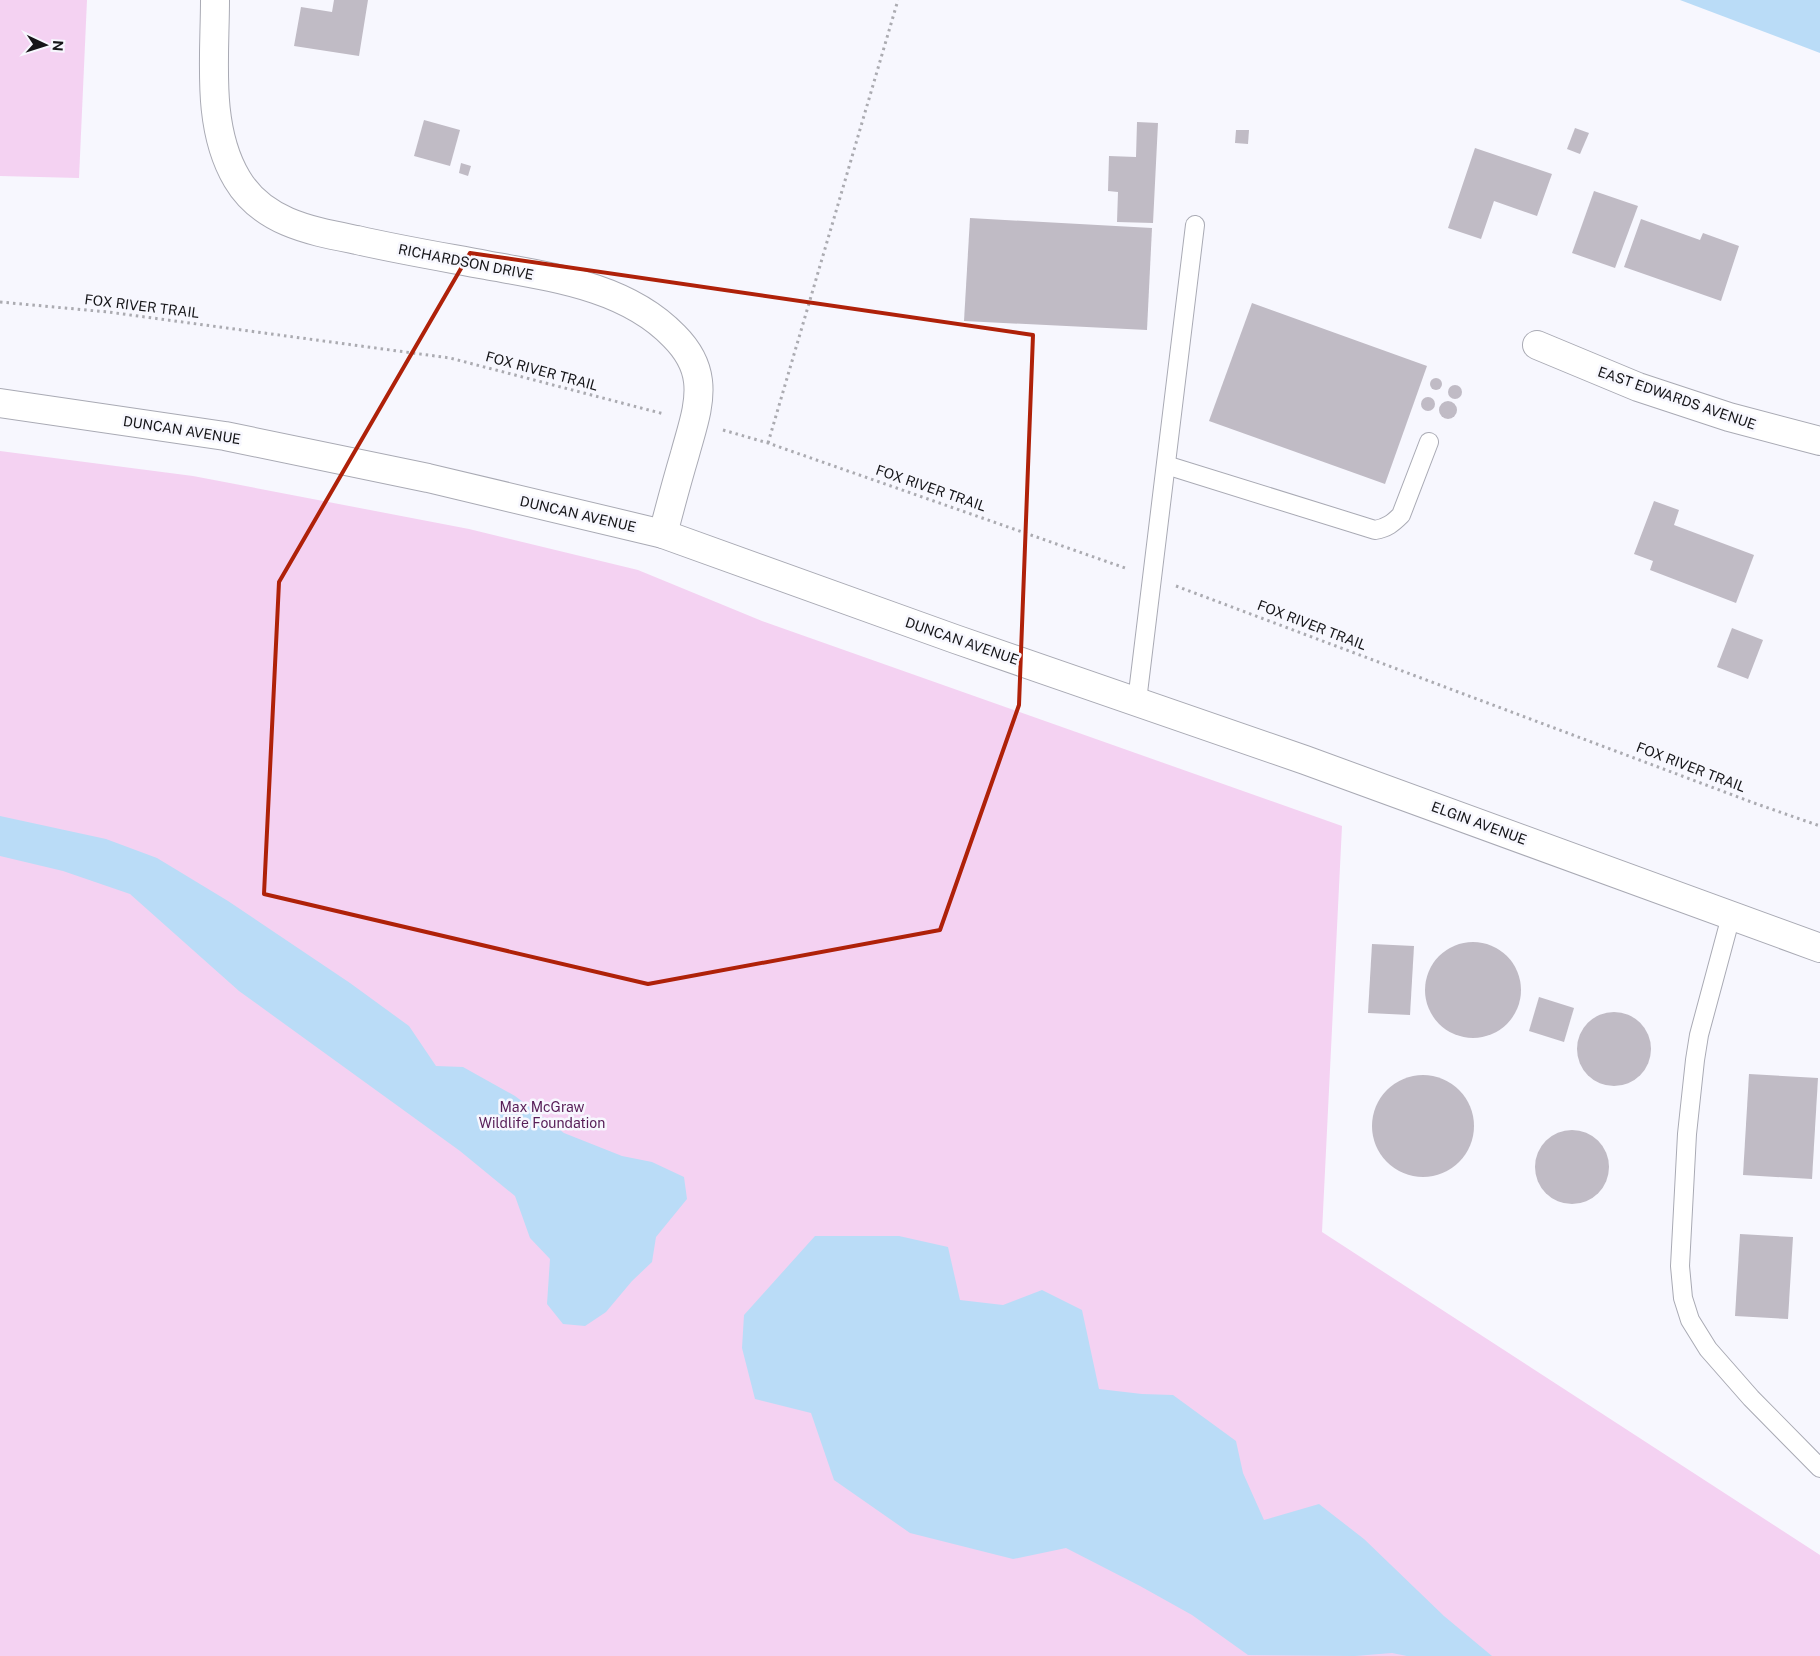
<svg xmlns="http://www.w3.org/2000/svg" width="1820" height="1656" viewBox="0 0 1820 1656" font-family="'Public Sans',sans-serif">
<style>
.green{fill:#f4d2f2}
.water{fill:#badcf7}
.building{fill:#c0bbc5}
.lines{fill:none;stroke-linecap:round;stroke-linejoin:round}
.service-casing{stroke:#a9aab4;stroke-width:20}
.minor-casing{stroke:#a9aab4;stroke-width:30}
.tertiary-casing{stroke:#a9aab4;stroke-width:30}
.path{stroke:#ababb1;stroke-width:3;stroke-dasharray:2.5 4;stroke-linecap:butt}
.service{stroke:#fff;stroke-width:18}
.minor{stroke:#fff;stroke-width:28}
.tertiary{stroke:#fff;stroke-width:28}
.marked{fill:none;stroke:#af2109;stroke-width:4;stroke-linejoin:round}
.labels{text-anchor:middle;stroke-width:5;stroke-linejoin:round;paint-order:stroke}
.street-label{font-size:14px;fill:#151518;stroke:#f7f7fe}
.park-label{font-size:14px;fill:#571d57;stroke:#f7f7fe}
</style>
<rect width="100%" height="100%" fill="#f7f7fe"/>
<g class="green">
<polygon points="0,0 87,0 79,178 0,176"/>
<polygon points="0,451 193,476 469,529 638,570 762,621 1342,826 1322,1232 1820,1555 1820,1656 0,1656"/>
</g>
<g class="water">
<polygon points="1680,0 1820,0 1820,53"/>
<polygon points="0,816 106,839 157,858 228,901 350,983 409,1026 436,1066 463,1067 515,1096 564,1133 622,1156 652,1162 684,1177 687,1199 656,1237 652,1262 632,1281 606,1312 585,1326 563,1324 547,1304 550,1259 530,1238 515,1196 460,1151 239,991 130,894 63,871 0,856"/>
<polygon points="815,1236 899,1236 948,1247 960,1300 1003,1305 1042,1290 1082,1310 1099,1389 1142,1394 1173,1395 1236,1441 1243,1473 1264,1520 1319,1504 1364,1539 1444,1616 1492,1656 1407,1656 1392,1653 1355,1656 1248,1655 1192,1615 1140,1586 1066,1548 1013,1559 910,1533 834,1480 811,1413 755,1399 742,1348 744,1315"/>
</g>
<g class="building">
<polygon points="334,0 368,0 359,56 294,46 301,7 332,12"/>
<polygon points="424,120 460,130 450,166 414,156"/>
<polygon points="1137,122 1158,123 1153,223 1117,222 1118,192 1108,191 1109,156 1136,157"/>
<polygon points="1575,128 1589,133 1580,154 1567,149"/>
<polygon points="1236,130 1249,130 1248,144 1235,143"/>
<polygon points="1475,148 1552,174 1537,216 1494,201 1481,239 1448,228"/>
<polygon points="461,163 471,166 468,176 459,173"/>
<polygon points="1594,191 1638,206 1615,268 1572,253"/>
<polygon points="970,218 1152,228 1147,330 964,321"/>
<polygon points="1641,219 1700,240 1703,233 1739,246 1721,301 1624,267"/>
<polygon points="1252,303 1427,366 1385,484 1209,421"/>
<circle cx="1436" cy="384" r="6"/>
<circle cx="1455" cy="392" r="7"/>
<circle cx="1428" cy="404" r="7"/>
<circle cx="1448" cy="410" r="9"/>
<polygon points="1654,501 1679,510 1674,525 1754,555 1736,603 1650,570 1653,561 1634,554"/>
<polygon points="1732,628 1763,640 1748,679 1717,667"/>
<circle cx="1473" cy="990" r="48"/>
<polygon points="1372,944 1414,946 1410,1015 1368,1013"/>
<polygon points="1539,997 1574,1008 1564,1042 1529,1031"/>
<circle cx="1614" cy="1049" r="37"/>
<polygon points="1749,1074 1818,1078 1812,1179 1743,1175"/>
<circle cx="1423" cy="1126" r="51"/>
<circle cx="1572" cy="1167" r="37"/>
<polygon points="1740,1234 1793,1237 1788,1319 1735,1316"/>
</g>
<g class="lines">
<g class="service-casing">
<g id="service">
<path d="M1166,465L1375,530C1387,528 1393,523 1401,515L1429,442"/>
<polyline points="1137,701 1195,225"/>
<polyline points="1731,916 1699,1035 1695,1060 1687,1134 1680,1266 1683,1298 1690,1320 1708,1349 1751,1398 1820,1468"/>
</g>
</g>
<g class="minor-casing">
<g id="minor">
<path d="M215,0C215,58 206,127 237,179C263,223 312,231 357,240C400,250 443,257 486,265C551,277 626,286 674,336C686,348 696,364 698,381C701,405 691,431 685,454C677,481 670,507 663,534"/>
<polyline points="1537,345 1638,387 1729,417 1820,441"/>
</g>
</g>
<g class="tertiary-casing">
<polyline id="tertiary" points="0,403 225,436 428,478 663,534 955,639 1305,760 1820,948"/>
</g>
<g class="path">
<polyline points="0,302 108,312 450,358 664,414"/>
<polyline points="723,430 768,443 1128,569"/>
<polyline points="768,443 898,0"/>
<polyline points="1176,586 1754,803 1820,826"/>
</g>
<use href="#service" class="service"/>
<use href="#minor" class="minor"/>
<use href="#tertiary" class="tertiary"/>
</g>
<path class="marked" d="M470,253L1033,335L1019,705L940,930L648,984L264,894L279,582Z"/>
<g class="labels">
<g class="street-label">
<text transform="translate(466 262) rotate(11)" y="5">RICHARDSON DRIVE</text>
<text transform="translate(142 306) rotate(7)" y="5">FOX RIVER TRAIL</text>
<text transform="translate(542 371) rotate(15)" y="5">FOX RIVER TRAIL</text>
<text transform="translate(1677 398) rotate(19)" y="5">EAST EDWARDS AVENUE</text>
<text transform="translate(182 430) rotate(9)" y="5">DUNCAN AVENUE</text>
<text transform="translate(931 488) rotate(19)" y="5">FOX RIVER TRAIL</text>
<text transform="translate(578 514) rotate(13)" y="5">DUNCAN AVENUE</text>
<text transform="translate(1312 625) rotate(21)" y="5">FOX RIVER TRAIL</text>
<text transform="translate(962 641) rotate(19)" y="5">DUNCAN AVENUE</text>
<text transform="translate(1691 767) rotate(21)" y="5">FOX RIVER TRAIL</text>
<text transform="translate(1479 823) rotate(20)" y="5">ELGIN AVENUE</text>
</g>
<g class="park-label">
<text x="542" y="1112">Max McGraw<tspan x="542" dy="16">Wildlife Foundation</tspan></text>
</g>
</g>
<g transform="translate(45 45) rotate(94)" stroke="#f7f7fe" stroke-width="4" paint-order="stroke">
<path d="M0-4L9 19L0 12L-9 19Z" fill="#151518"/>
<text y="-8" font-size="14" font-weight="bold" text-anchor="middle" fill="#151518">N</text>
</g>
</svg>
